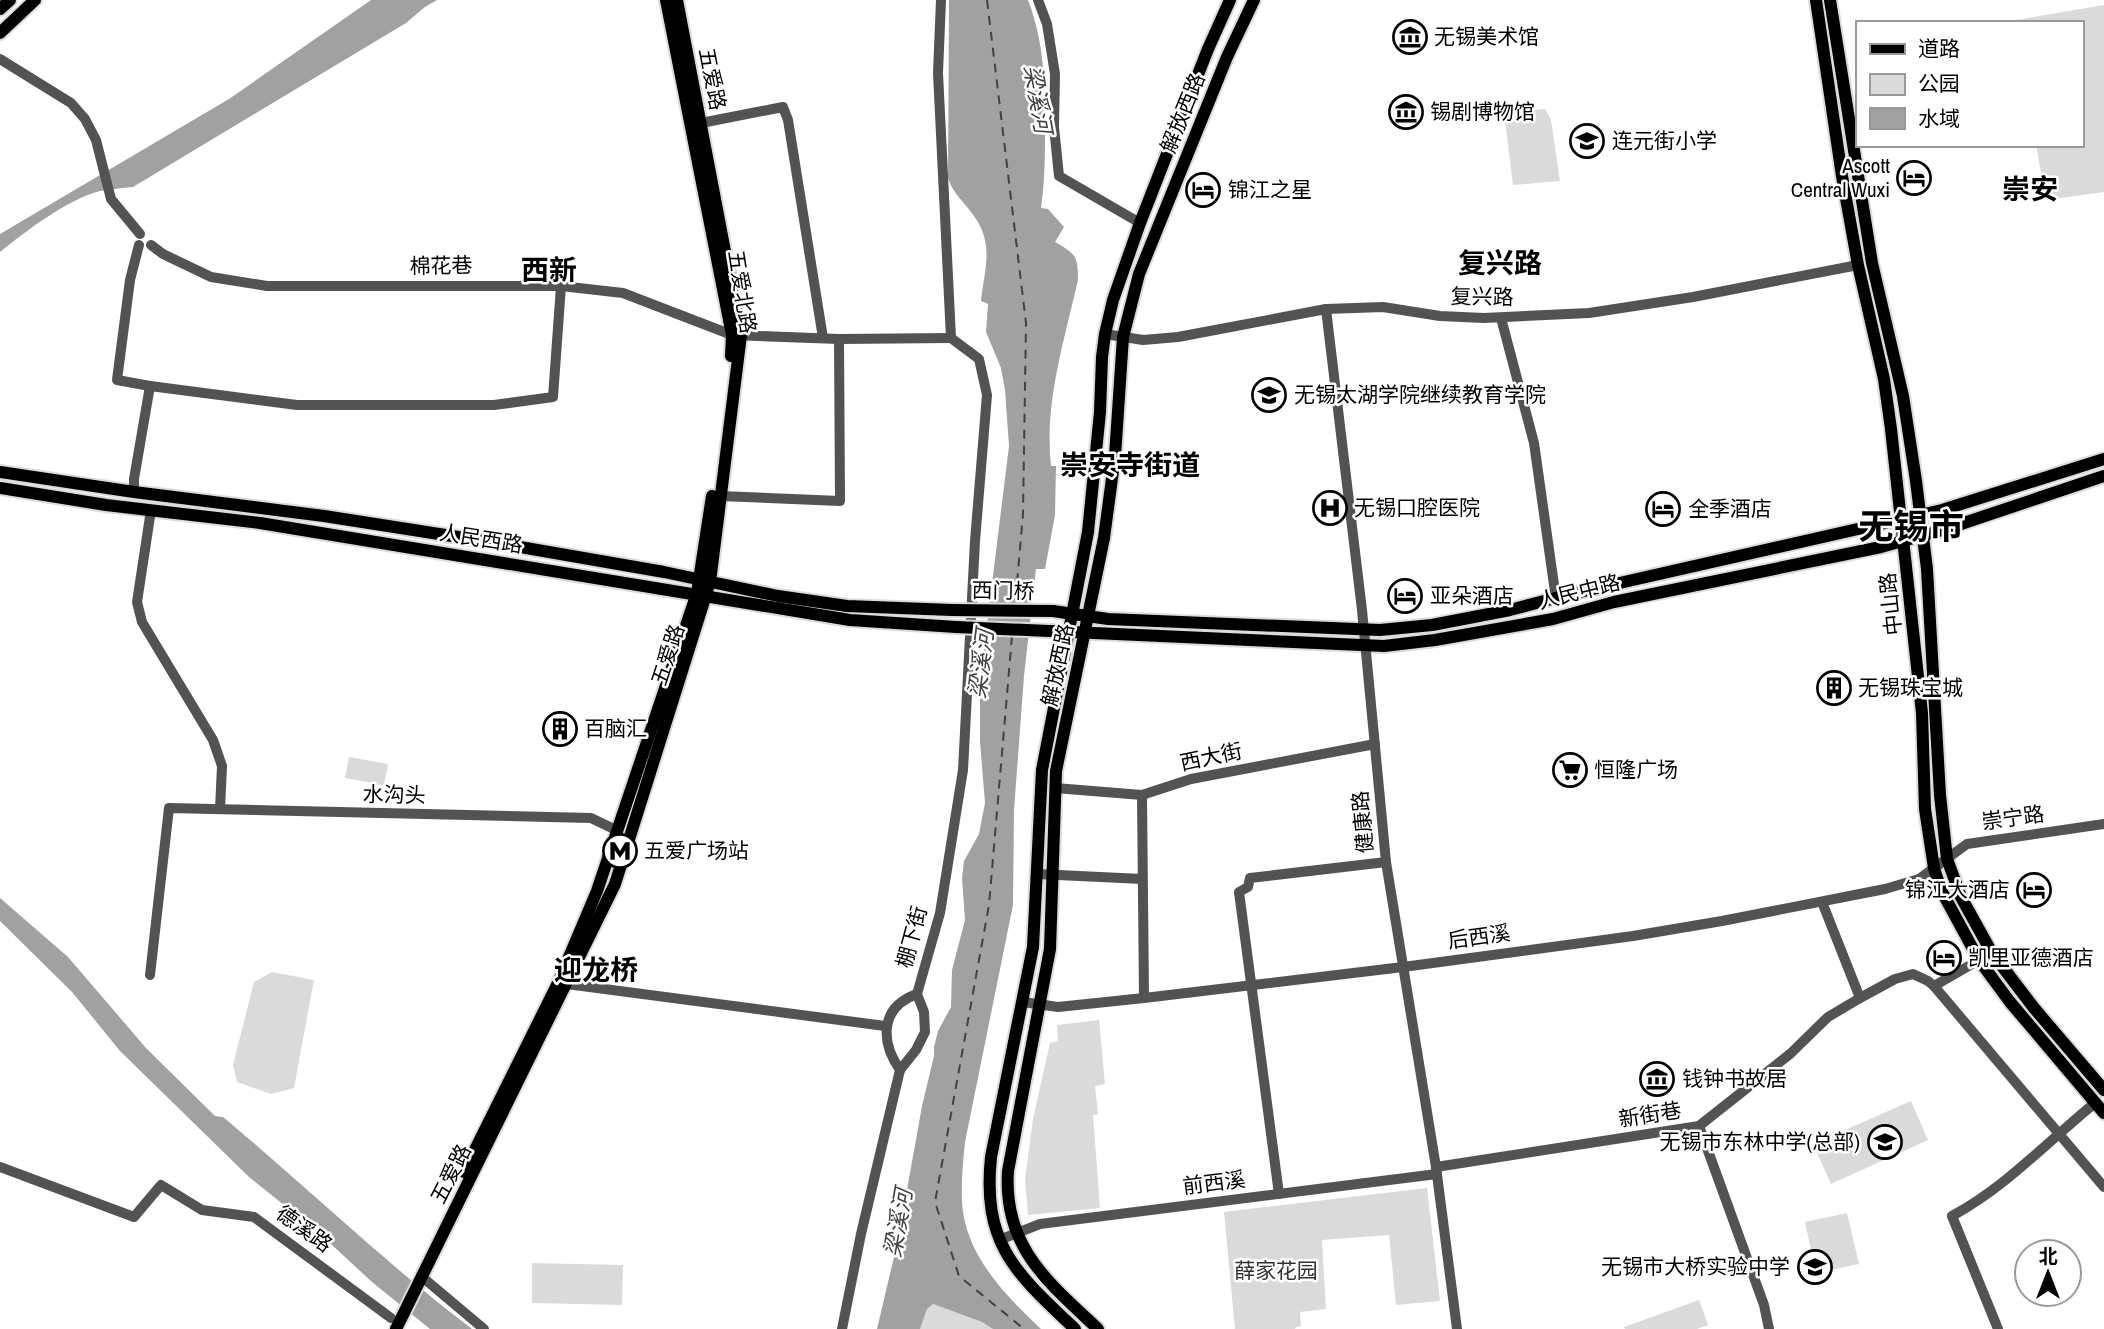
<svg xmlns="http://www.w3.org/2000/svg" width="2104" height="1329" viewBox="0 0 2104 1329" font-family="'Archivo Narrow','Noto Sans SC',sans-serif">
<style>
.green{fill:#dadada}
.water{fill:#a1a1a1}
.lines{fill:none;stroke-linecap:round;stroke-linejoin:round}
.ferry{stroke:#424242;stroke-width:2;stroke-dasharray:9 7;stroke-linecap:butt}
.major-casing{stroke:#dbdbdb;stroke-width:16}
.minor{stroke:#535353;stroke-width:10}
.major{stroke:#000;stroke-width:12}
.major-bridge-casing{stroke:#dbdbdb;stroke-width:16;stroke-linecap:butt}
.major-bridge{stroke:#000;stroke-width:12}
.labels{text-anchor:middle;stroke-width:5;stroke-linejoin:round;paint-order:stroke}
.poi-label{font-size:21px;fill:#000;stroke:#fff;text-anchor:start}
.street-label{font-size:21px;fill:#000;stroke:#fff}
.park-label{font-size:21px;fill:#313131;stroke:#fff}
.water-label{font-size:23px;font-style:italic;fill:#424242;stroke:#fff}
.district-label{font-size:28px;font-weight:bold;fill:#000;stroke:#fff}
.town-label{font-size:35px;font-weight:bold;fill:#000;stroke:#fff}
</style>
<rect width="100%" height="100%" fill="#fff"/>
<g class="green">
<polygon points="2104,5 2104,192 2046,200 2036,145 2081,145 2081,23 1998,23"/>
<polygon points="1545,109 1551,120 1560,181 1513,185 1504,112"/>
<polygon points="349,757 388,764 384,785 345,778"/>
<polygon points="272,972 314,980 294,1088 271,1094 237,1082 233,1065 254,982"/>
<polygon points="1099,1020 1105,1084 1095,1086 1098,1114 1093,1115 1100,1208 1028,1215 1025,1180 1033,1119 1050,1043 1058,1041 1057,1025"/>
<polygon points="1911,1101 1928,1140 1831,1184 1813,1144"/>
<polygon points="1427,1188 1440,1301 1396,1305 1389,1235 1322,1240 1326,1309 1300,1312 1301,1326 1296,1327 1295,1329 1235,1329 1224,1212"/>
<polygon points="1847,1213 1859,1264 1816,1273 1805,1222"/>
<polygon points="532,1263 623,1265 622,1305 532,1303"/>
<polygon points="1699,1300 1708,1325 1697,1329 1625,1329 1624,1327"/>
<polygon points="933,1304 982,1322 993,1329 920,1329 927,1309"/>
</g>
<g class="water">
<path d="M371,0H437L425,7L406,23L133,187C122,188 111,189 100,191C68,199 26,231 0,252V234L229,99Z"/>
<path d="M949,0H1028C1044,41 1045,83 1045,127C1045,155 1045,180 1041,208L1048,209L1064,227L1055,242C1076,254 1078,256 1078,280C1064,342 1044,403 1051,466H1056L1055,515L1045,569H1036L1024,676L1014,810L1013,905L965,1142C963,1162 961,1182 962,1202C965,1255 1005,1295 1041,1329H993L982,1322L933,1304L927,1309L920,1329H877L898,1240L922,1106L934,1056V1047L938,1031L951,1007L952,970L965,920L962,878L964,861L979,834L985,803L980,741V681L1009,446L1005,390L1001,368L986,332L988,304L981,301C984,272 994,246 976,219C967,204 953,195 948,178Z"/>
<path d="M0,898L68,957L146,1048L215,1116L223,1117C307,1187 385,1263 472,1329H430L372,1282L319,1233L249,1177L120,1051L72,992L0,921Z"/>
</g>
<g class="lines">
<g class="ferry">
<polyline points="987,0 1026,323 1023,514 1015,606"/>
<polyline points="1012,636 989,905 935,1202 959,1276 1024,1329"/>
</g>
<g class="major-casing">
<g id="major">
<polyline points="666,0 732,335 731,356"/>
<polyline points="1816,0 1842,176 1858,265 1884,379 1891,429 1922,713 1925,809 1934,868 1941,890 1979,960 2010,1002 2104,1113"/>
<polyline points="1830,0 1872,263 1903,396 1916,481 1927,569 1940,795 1947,859 1961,897 1992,953 2034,1008 2104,1090"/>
<polyline points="0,9 10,0"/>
<polyline points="0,33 35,0"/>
<polyline points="0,472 134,492 324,516 503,544 664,572 778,596 847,606 952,610"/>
<polyline points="0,488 106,505 260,523 850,620 956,627"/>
<polyline points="1053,611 1108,619 1380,630 1432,625 1510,610 1571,594 1942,510 2104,459"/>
<polyline points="1049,631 1384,646 1435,640 1553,619 1614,602 1881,547 1946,529 2104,476"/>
<polyline points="464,1172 558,983 597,891 697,593 712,496"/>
<polyline points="396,1329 615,884 710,582 741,335 677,0"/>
<path d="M1075,1329C1016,1273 982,1245 991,1157L1033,947L1042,770L1088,532L1100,412L1102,357L1105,334L1113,300L1140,223L1208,49L1230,0"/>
<path d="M1098,1329C1048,1282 1003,1247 1008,1171L1050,949L1056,771L1104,538L1115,456L1123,337L1139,274L1227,57L1254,0"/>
</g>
</g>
<g class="minor">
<polyline points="1038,0 1047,24 1055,74 1054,127 1059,176 1140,223"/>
<polyline points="0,59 71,103 85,119 96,140 111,199 140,234"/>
<polyline points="701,123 783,107 788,120 823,338"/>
<polyline points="139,245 130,280 117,380 150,386"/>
<polyline points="151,245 163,254 211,277 267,286 561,286 623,293 732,335 839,339 951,338"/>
<polyline points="1326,309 1362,610 1386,862 1436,1167 1457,1329"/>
<polyline points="1501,318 1534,443 1556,599"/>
<polyline points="1105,334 1143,340 1178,337 1326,309 1383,307 1440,316 1484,318 1589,313 1693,297 1858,265"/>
<polyline points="134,492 134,479 150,386 297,405 494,405 553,397 561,286"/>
<polyline points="720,496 840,501 839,339"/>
<polyline points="151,510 137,602 142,622 213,740 222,766 220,809"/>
<polyline points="1055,788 1142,795 1191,779 1375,744"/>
<polyline points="1142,795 1144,998"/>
<polyline points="1037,874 1142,879"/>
<polyline points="1822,902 1860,998"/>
<polyline points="150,975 169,808 591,818 616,830"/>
<polyline points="559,983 885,1026"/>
<polyline points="1934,986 2104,1187"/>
<polyline points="1023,1002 1058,1007 1144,998 1403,967 1633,936 1722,921 1885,889 1919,879 1967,844 2104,824"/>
<path d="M900,1070C880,1041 880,1007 917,994"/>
<polyline points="1699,1126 1764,1305 1769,1329"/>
<polyline points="0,1167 134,1217 161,1185 202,1210 254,1217 391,1318"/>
<polyline points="1436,1167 1699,1126 1790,1054 1828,1017 1860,998 1895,979 1913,974 1928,981 1934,986 1979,960"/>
<polyline points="1279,1194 1239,892 1248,887 1250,878 1386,862"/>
<polyline points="999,1240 1040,1224 1437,1174"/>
<polyline points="421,1276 484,1329"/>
<polyline points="842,1329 861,1234 900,1070 916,1050 925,1032 924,1012 917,994 940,913 963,770 975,541 987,395 979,359 951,338 938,73 941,0"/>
<path d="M1998,1329L1952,1216C2007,1186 2047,1142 2095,1103"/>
</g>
<use href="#major" class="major"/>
<g class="major-bridge-casing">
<g id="major-bridge">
<polyline points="952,610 1053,611"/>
<polyline points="956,627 1049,631"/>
</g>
</g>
<use href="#major-bridge" class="major-bridge"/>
</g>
<defs>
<g id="museum-ring" transform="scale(1.75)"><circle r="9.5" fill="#fff" stroke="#000" stroke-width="1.5"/><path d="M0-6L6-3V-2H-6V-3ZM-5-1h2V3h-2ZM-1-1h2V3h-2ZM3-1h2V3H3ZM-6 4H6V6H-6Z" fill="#000"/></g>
<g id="school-ring" transform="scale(1.75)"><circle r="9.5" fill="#fff" stroke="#000" stroke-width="1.5"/><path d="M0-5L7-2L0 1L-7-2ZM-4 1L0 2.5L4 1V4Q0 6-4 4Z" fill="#000"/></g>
<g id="hotel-ring" transform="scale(1.75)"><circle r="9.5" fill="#fff" stroke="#000" stroke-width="1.5"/><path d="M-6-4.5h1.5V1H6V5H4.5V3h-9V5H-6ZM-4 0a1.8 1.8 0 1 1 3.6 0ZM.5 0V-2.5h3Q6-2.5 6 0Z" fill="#000"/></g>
<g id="university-ring" transform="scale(1.75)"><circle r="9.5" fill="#fff" stroke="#000" stroke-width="1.5"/><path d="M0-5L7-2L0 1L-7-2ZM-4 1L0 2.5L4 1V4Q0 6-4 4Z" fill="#000"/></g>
<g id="hospital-ring" transform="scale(1.75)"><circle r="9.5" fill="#fff" stroke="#000" stroke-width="1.5"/><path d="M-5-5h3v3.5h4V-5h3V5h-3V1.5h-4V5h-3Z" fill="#000"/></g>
<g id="building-ring" transform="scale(1.75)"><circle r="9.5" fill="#fff" stroke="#000" stroke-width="1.5"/><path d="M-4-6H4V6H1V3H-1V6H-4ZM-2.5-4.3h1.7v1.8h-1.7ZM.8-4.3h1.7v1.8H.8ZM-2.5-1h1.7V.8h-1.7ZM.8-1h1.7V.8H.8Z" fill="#000"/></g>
<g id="supermarket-ring" transform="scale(1.75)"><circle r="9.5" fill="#fff" stroke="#000" stroke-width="1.5"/><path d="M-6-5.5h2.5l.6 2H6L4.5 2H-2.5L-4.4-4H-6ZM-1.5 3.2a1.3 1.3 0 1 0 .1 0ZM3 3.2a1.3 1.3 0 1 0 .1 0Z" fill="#000"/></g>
<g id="metro-ring" transform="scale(1.75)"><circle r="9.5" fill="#fff" stroke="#000" stroke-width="1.5"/><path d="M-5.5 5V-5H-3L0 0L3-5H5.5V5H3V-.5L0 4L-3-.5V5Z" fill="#000"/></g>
</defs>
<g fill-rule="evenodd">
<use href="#museum-ring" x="1410" y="37"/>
<use href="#museum-ring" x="1406" y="112"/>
<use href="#school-ring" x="1587" y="141"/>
<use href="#hotel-ring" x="1914" y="178"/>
<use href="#hotel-ring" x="1203" y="190"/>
<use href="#university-ring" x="1269" y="395"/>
<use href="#hospital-ring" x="1330" y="508"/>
<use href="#hotel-ring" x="1663" y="509"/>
<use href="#hotel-ring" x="1405" y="596"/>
<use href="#building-ring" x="1834" y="688"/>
<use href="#building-ring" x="560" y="729"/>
<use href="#supermarket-ring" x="1570" y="770"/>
<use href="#metro-ring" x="620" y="851"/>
<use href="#hotel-ring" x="2034" y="890"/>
<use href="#hotel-ring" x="1944" y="958"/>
<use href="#museum-ring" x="1657" y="1079"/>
<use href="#school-ring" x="1885" y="1142"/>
<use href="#school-ring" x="1815" y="1267"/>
</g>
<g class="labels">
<g class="poi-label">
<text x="1434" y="44">无锡美术馆</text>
<text x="1430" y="119">锡剧博物馆</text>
<text x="1612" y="148">连元街小学</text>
<text x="1890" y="173" text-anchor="end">Ascott<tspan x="1890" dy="24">Central Wuxi</tspan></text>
<text x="1228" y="197">锦江之星</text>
<text x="1294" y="402">无锡太湖学院继续教育学院</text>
<text x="1354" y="515">无锡口腔医院</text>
<text x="1688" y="516">全季酒店</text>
<text x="1430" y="603">亚朵酒店</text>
<text x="1858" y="695">无锡珠宝城</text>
<text x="584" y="736">百脑汇</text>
<text x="1594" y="777">恒隆广场</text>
<text x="644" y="858">五爱广场站</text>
<text x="2010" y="897" text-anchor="end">锦江大酒店</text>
<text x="1968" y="965">凯里亚德酒店</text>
<text x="1682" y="1086">钱钟书故居</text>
<text x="1860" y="1149" text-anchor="end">无锡市东林中学(总部)</text>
<text x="1790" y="1274" text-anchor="end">无锡市大桥实验中学</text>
</g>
<g class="street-label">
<text transform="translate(712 79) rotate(79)" y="7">五爱路</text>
<text transform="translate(1183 113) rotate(-68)" y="7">解放西路</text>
<text transform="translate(441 266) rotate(-1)" y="7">棉花巷</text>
<text transform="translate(742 292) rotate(81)" y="7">五爱北路</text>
<text transform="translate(1482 297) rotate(1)" y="7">复兴路</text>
<text transform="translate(481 539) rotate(9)" y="7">人民西路</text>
<text transform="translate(1003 591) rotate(1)" y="7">西门桥</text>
<text transform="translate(1579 592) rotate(-14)" y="7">人民中路</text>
<text transform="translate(1891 604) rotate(-96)" y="7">中山路</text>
<text transform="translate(668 655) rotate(-72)" y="7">五爱路</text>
<text transform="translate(1058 665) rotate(-78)" y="7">解放西路</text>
<text transform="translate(1211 757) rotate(-12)" y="7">西大街</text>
<text transform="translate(394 795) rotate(1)" y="7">水沟头</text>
<text transform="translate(2013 818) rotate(-8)" y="7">崇宁路</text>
<text transform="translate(1363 822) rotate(-95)" y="7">健康路</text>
<text transform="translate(912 937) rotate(-75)" y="7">棚下街</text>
<text transform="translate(1479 937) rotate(-8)" y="7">后西溪</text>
<text transform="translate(1650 1115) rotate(-9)" y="7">新街巷</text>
<text transform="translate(451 1174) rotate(-63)" y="7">五爱路</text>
<text transform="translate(1214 1183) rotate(-7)" y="7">前西溪</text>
<text transform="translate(304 1229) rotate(36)" y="7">德溪路</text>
</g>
<g class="park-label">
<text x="1276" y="1278">薛家花园</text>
</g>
<g class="water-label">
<text transform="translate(1038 99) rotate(80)" y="8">梁溪河</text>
<text transform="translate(981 664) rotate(-83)" y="8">梁溪河</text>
<text transform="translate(898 1223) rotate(-80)" y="8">梁溪河</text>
</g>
<g class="district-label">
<text x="2030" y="199">崇安</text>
<text x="1500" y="273">复兴路</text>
<text x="549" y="280">西新</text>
<text x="1130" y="475">崇安寺街道</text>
<text x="596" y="980">迎龙桥</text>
</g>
<g class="town-label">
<text x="1911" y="539">无锡市</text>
</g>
</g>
<rect x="1856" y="21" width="228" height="126" fill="#ffffff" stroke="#999999" stroke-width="2"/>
<rect x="1870" y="44" width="35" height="10" fill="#000000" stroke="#999999" stroke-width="2"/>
<text x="1918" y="56" font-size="21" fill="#000000">道路</text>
<rect x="1870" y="74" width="35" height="21" fill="#dadada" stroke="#999999" stroke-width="2"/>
<text x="1918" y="91" font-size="21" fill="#000000">公园</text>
<rect x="1870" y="108" width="35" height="21" fill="#a1a1a1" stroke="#999999" stroke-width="2"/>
<text x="1918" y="126" font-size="21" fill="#000000">水域</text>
<g transform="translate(2048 1273)"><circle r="33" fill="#ffffff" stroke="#999999" stroke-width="2"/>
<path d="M0-5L12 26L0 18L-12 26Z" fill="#000000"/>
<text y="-10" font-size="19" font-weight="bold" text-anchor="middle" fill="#000000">北</text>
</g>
</svg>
